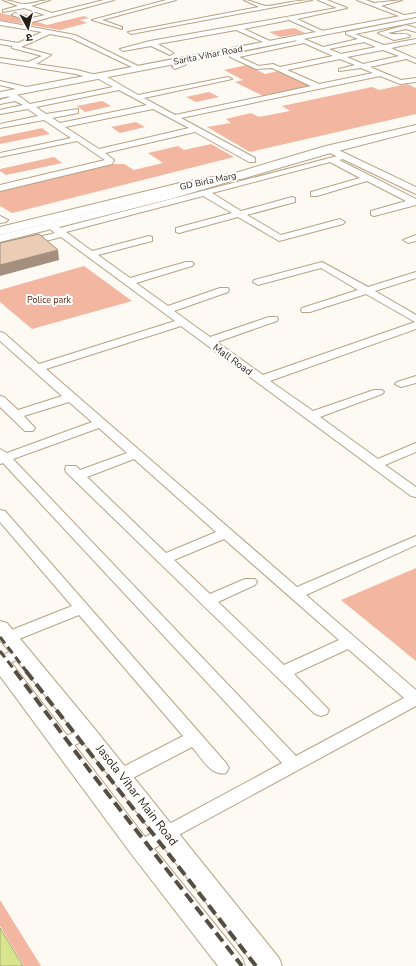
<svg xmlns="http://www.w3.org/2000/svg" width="416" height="966" viewBox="0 0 416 966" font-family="'Nunito Sans','Noto Sans Devanagari',sans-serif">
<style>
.green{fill:#f2b6a1}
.water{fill:#d8e58f;stroke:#a3aa6a}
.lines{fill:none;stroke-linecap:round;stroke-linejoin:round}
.minor-casing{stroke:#b7a385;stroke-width:2}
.tertiary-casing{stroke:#b7a385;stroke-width:2}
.secondary-casing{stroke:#b7a385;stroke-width:2}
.minor{fill:#fff;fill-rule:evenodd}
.tertiary{fill:#fff;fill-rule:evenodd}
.secondary{fill:#fff;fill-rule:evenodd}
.rail-far1{stroke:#544e43;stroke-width:3;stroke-dasharray:8 4.5;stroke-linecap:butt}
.rail{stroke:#544e43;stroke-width:4;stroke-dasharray:11 5.5;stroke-linecap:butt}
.shaded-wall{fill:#a48f7e}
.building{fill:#ebccb4;stroke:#a48f7e}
.labels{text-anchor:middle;stroke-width:4;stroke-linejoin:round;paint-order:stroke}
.far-street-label{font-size:9px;fill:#261f13;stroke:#fff}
.far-park-label{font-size:9px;fill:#5f2915;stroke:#fff}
.street-label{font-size:10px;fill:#261f13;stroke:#fff}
.near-street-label{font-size:12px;fill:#261f13;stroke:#fff}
</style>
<rect width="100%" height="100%" fill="#fdf9f3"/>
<g class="green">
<polygon points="0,13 9,15 19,13 48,19 37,22 47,25 84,16 89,18 80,20 87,23 60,30 0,20"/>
<polygon points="294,28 305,33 280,37 269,32"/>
<polygon points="247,65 265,74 278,71 312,87 265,97 235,82 243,80 224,70"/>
<polygon points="407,84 416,88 416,114 250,152 207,127 231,123 226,119 251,113 259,117 290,111 282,106 372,87 379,90"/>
<polygon points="209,92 219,97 196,102 186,97"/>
<polygon points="102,101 111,106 85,112 77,106"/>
<polygon points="136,122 145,127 120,133 111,127"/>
<polygon points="42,128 50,134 0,144 0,137"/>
<polygon points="211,144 234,157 12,213 0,206 0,191 114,164 124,164 134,170 163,163 148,153 178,146 184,150"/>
<polygon points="54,157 62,163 6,175 0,171 0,169"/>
<polygon points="84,266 132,301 32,329 0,302 0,290"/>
<polygon points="416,568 416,661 341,600"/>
<polygon points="0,900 41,966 24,966 0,926"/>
</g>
<polygon class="water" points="0,928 23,966 0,966"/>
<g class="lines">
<g class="minor-casing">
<g id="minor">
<path d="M3,0C11,0 18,4 25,4C33,4 41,0 50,0L31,6L52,13L104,0H114L32,22L12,15L15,13L32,18L45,15L24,8L3,12V10L18,6Z"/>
<polygon points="166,0 176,0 102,20 122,27 122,29 92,20"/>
<path d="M244,0C252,0 260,6 268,6C283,4 297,0 312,0L131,34L128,32L259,7Z"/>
<polygon points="318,0 327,0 347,8 297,19 325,32 326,33 323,35 289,20 244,29 272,42 272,44 270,45 236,30 158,44 172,52 173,53 170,55 151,46 123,51 120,49 150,41 337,8"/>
<polygon points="357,0 366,0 374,3 402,0 381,6 409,17 404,18"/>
<path d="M416,18V22L355,34L384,45L416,39V43L391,48L416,59V63L406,59L370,67L401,80L416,78V82L400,84L380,76L181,118L255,158V162H249L195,132L105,153L114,160L112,164L0,191V185L105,160L77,141L0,157V153L71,138L44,120L0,128V124L38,116L28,109L0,114V110L23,105L15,101L0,104V100L10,97L6,95V91H12L30,104L113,87L97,78L94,79L76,74L0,62V58L28,62L42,56L12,48V46L0,44V40L18,43L42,32L0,25V21L75,35L140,67V69H136L71,38L50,34L21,47L51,55L36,64L77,70L96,75L102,74L138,95L228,77L232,79L144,98L175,115L311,86L272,68L256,69L230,57V55L297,41L294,38L297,36L323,47L358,39L346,34V32ZM364,42L376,47L341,54L329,49ZM304,43L333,56L280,67L273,64L259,66L239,57ZM383,50L399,56L363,64L347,57ZM340,59L355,65L339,69V71L361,68L373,73L319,84L287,70ZM119,90L147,105L60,123L52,118L78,113V109L46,114L36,107ZM153,109L189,128L99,149L65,127Z"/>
<path d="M406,25L416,28V32L406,29L388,33C395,36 405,32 410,36L409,37L394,40L378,33Z"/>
<polygon points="183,62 186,64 185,65 175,69 172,67"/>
<polygon points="0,81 31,88 32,90 28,92 0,85"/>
<path d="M345,154L349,156L348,158L339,160L416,199V205L374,216L371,215V211L406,201L367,181L317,196H311V192L360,178L330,162L212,193L241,211L292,197L295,198V202L247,215L281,235L340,219L345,222L343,224L279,241L238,217L179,233L176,232V228L232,213L203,196L66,232L92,251L149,236L152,237V241L98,255L130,278L186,262H192L194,264L192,266L136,283L168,306L220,288H228L229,290L228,292L174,311L210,337L269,317H277L278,319L277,321L217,342L263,375L415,322L366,294L310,312H302L301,310L302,308L358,290L321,268L258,285L253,282L254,280L322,262L368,287L416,272V278L375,291L416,315V329L270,381L313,411L374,390H382L384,392L382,394L320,417L378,459L416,443V452L385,465L416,487V497L411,496L181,326L46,369L297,587L416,536V545L306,595L416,690V706L140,856L134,853L131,848L134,843L282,763L3,463L0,464V449L7,453L92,422L69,402L24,416L35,428L33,431H25L0,407V396L4,397L18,410L62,396L0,341V332L4,333L39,364L175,321L61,237L0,253V247L55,233L41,222V218H47L60,228ZM99,428L127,453L80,470L76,466H66L65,469L66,472L315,714L321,716L327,714L329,710L294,674L348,649L404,698L296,756L13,459ZM134,459L216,532L166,553L87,477ZM224,539L339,640L284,665L218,602L255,585L257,582L255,579H245L210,594L174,560Z"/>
<polygon points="416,235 416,241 408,243 403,240"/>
<polygon points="416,376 416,383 401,387 395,384 397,382"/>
<path d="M0,510L5,511L226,763L229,768L226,773C211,777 201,757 192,747L127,781L121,783L115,781L112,776L115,771L183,736L79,615L14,641L9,642L4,641L1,637L4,633L72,606L0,522Z"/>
<polygon points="21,647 26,648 29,652 26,656 0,667 0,656"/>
<polygon points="87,727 93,729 95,733 93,737 63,750 57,748 55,744 57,740"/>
</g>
</g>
<g class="tertiary-casing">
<g id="tertiary">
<polygon points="416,13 416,17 0,98 0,92"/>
<polygon points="330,146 416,187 416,194 326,151 325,149"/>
<polygon points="227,176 231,177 232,179 231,181 174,198 0,242 0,235 166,194"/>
<polygon points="0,216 8,220 6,222 0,223"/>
<polygon points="0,621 7,623 94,728 279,958 282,966 255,966 80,738 0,640"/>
<polygon points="0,655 7,657 148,841 242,958 245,966 218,966 132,855 0,676"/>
</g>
</g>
<g class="secondary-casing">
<polygon id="secondary" points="416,125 416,131 334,152 241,179 184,190 0,235 0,227 184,182 235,173 326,146"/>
</g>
<use href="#minor" class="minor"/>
<use href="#tertiary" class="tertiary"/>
<use href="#secondary" class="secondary"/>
<g class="rail-far1">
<polyline points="0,637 27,672"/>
<polyline points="0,651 16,672"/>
</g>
<g class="rail">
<polyline points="15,671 90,771 242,966"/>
<polyline points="26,671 256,966"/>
</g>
</g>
<polygon class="shaded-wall" points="58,250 59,260 0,276 0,265"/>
<polygon class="building" points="39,234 58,250 0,265 0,243"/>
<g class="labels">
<g class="far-street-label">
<text transform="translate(208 55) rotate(-11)" y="3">Sarita Vihar Road</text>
<text transform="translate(208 181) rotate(-12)" y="3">GD Birla Marg</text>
</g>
<g class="far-park-label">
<text x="49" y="303">Police park</text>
</g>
<g class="street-label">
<text transform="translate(233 359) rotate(36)" y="4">Mall Road</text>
</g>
<g class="near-street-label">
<text transform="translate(137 795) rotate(52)" y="4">Jasola Vihar Main Road</text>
</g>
</g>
<g transform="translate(28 28) rotate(173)" stroke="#ffffff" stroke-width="3" paint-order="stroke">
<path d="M0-3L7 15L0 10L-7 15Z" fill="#261f13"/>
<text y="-6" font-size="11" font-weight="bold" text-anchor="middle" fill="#261f13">उ</text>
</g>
</svg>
